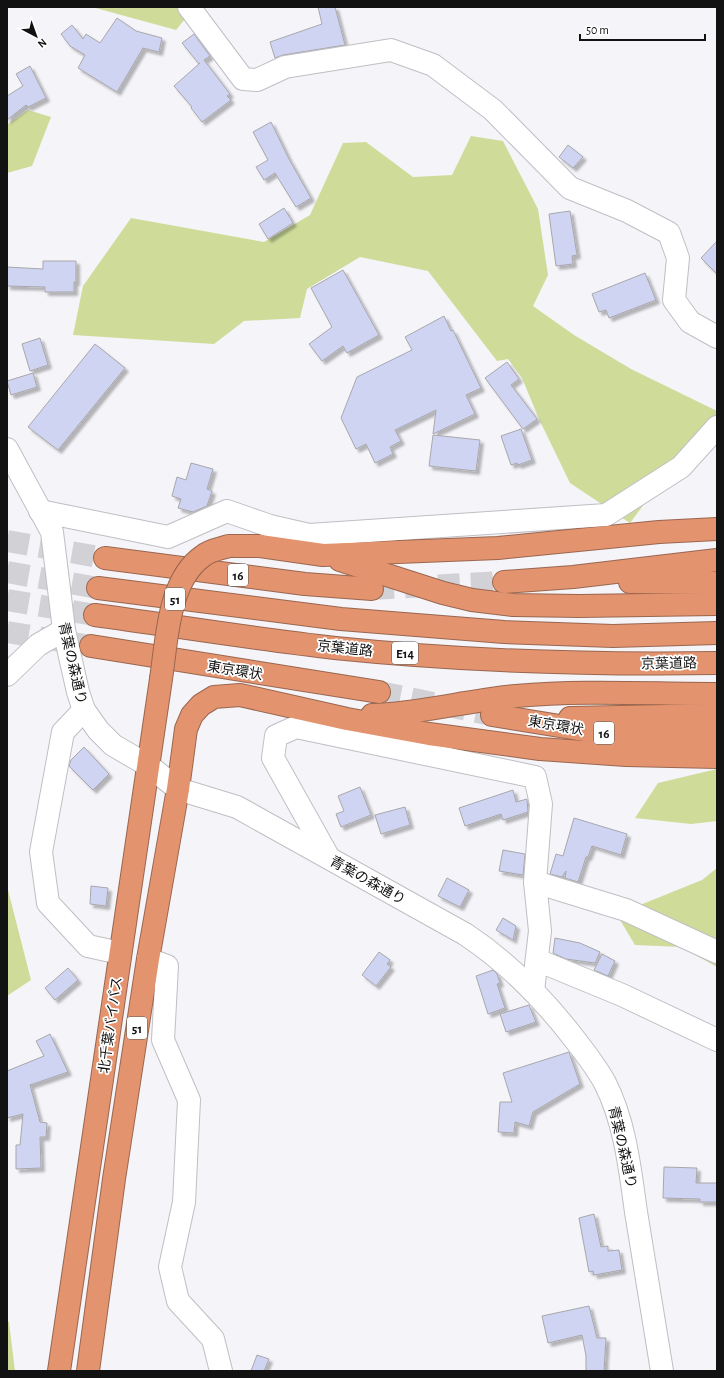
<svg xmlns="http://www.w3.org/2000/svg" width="724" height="1378" viewBox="0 0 724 1378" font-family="'Alegreya Sans','Noto Sans JP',sans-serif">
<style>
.green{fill:#cfdc99}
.building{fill:#d0d4f3;stroke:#a7a7ab;filter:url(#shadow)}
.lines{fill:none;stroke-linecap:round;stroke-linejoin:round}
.highway-tunnel{stroke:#d2d2d6;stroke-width:22;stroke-dasharray:22 11;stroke-linecap:butt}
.minor-casing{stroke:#bfbfc4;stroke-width:24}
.highway-casing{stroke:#9a664f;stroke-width:24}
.minor{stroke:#fff;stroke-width:22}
.highway{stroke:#e3946f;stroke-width:22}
.highway-bridge-casing{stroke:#9a664f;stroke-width:24;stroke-linecap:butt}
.highway-bridge{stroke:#e3946f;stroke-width:22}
.labels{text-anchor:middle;stroke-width:3.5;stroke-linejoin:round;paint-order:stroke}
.shield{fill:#fff;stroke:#59595a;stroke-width:1}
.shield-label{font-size:13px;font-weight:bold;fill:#121213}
.street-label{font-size:14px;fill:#121213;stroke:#fff}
</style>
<defs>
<filter id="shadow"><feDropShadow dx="3.5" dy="3.5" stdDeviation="1" flood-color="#0004"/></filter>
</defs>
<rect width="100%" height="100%" fill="#f4f4f9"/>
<g class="green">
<polygon points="92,7 182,7 189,14 176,30"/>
<polygon points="28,110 51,117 32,166 7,173 7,125"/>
<polygon points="471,136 503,141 538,209 548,275 533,306 574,335 631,369 717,411 717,414 683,452 630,523 570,483 539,419 522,378 508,359 497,361 428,271 360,257 307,289 300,318 244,321 214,344 73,335 83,286 131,218 264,242 310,215 343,143 366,142 413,177 452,175"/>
<polygon points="717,769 717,821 691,824 635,818 658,783"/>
<polygon points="717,868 717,967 681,947 635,945 620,920 635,907 702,880"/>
<polygon points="7,886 31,980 7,996"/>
<polygon points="7,1321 9,1322 15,1371 7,1371"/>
</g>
<g class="building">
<polygon points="318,7 335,7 345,45 283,55 275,58 270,42 322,24"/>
<polygon points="117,18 136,31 162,38 159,52 143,48 117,92 78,68 85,55 70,46 61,34 72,25 83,39 86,34 100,43"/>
<polygon points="194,34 210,56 204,60 230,94 227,96 231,100 202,122 191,108 192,107 174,86 200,63 199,64 182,43"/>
<polygon points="30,66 46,98 28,107 26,105 7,120 7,96 23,86 16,74"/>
<polygon points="271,122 289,159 311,198 296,207 275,173 264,180 256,167 268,160 253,132"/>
<polygon points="568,145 583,157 573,168 559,157"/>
<polygon points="284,208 293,223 268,239 259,224"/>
<polygon points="570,211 577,255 572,256 573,264 556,266 549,214"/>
<polygon points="717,241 717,274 701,258"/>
<polygon points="43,261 76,261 76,282 74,282 74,292 45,292 45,287 7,286 7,267 43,269"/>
<polygon points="343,270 379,335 347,353 343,346 322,361 309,344 332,327 311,288"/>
<polygon points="645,273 656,300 609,318 606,310 599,312 592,294"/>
<polygon points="444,316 451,331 453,330 481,388 466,395 475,414 433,434 436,410 395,430 401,441 390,447 393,454 375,463 366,444 356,449 341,418 357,377 412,350 405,337"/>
<polygon points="40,338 48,365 30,371 22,344"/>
<polygon points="95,344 125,368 58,450 28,427"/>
<polygon points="507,362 519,379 511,385 537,419 523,429 485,378"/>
<polygon points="33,373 37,387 11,395 7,381"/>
<polygon points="521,429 532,460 518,465 517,463 511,465 501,436"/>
<polygon points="433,435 480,440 476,471 429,466"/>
<polygon points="191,463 213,469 207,489 212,491 207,506 193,512 178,508 181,499 172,496 177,477 186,480"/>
<polygon points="84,747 109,774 93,790 69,766 71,760"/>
<polygon points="360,787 371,815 341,827 336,814 344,811 338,796"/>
<polygon points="513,790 516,802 527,799 528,812 503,820 501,814 465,826 459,808"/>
<polygon points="405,807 410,825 381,834 375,815"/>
<polygon points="574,818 627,834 621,855 592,846 588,857 586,857 578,882 565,878 566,871 562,877 550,874 556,854 563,856"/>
<polygon points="503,850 525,854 523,875 499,871"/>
<polygon points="447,878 469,890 460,907 438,896"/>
<polygon points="91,886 108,888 106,906 90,904"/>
<polygon points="503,918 516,926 513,940 496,930"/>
<polygon points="555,938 580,943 600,952 595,963 566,959 553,953"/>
<polygon points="379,952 390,960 387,964 391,967 376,986 362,975"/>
<polygon points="602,954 615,961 608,976 594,970"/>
<polygon points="68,968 78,980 55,1000 45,988"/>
<polygon points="493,970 497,974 500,983 497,984 505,1008 488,1014 476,976"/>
<polygon points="529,1005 536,1022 506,1032 500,1014"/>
<polygon points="50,1034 68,1072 30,1085 40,1122 47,1123 46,1137 40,1137 41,1168 16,1169 16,1145 20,1145 23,1114 7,1118 7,1071 44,1056 36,1041"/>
<polygon points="569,1052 580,1084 533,1112 529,1126 515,1122 514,1133 498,1132 500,1102 512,1102 503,1073"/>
<polygon points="664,1167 697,1168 696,1183 717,1183 717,1202 700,1202 700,1199 663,1198"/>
<polygon points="594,1214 601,1247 608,1246 608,1251 619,1250 622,1270 594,1275 593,1271 589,1272 579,1218"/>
<polygon points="589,1306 597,1338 606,1338 604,1371 586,1371 586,1356 582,1335 548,1343 542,1316"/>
<polygon points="257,1355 269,1359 264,1371 251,1371"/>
</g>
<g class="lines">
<g class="highway-tunnel">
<polyline points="7,541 105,558"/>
<polyline points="7,572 98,588"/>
<polyline points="372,589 504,582"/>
<polyline points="7,600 95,615"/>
<polyline points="7,632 91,646"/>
<polyline points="379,692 492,715"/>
</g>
<g class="minor-casing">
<g id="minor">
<polyline points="189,7 243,79 257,80 285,67 391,50 433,65 493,110 570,188 627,211 669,233 678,258 674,300 690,322 717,337"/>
<path d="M7,449L52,532L64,630L78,692L84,710L98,730L113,745L149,766L178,789L237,807L465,934C509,963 544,999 576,1041C586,1054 597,1068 605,1083C625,1122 630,1169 636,1212C645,1265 653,1318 662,1371"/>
<polyline points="40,511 168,537 227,511 270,526 309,535 606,515 681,467 717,427"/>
<polyline points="7,675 38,645 64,630"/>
<polyline points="84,710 63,732 41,852 48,903 88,946 120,953"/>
<polyline points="329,858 273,758 276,736 296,727 535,777 541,804 535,882 540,931 533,991"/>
<polyline points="535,882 626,910 717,952"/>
<polyline points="148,959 167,966 163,1040 189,1100 184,1202 170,1267 178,1301 213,1339 221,1371"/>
<polyline points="537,960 622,995 717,1040"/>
</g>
</g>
<g class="highway-casing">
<g id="highway">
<polyline points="229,546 260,546 323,555 498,548 659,532 717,529"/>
<polyline points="105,558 305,584 372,589"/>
<polyline points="340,560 443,593 472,600 513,605 579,606 717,604"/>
<polyline points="504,582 573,577 717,560"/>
<polyline points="630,582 717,583"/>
<polyline points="98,588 341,619 504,632 613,636 717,633"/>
<path d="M95,615C175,626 255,639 335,648C462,661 589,665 717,663"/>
<polyline points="91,646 379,692"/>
<path d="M372,715C420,714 468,700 516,696C583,690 650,694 717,694"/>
<polyline points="492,715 609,734 717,736"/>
<polyline points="570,718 717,715"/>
<polyline points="59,1371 161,679"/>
<polyline points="88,1371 114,1179 148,959 178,789 186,729 192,715 201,705 214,697 240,695 347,719 429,734 540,749 626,755 717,757"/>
</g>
</g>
<use href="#minor" class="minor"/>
<use href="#highway" class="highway"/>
<g class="highway-bridge-casing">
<path id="highway-bridge" d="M161,679C167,640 168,580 203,556C210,550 220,549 229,546"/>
</g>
<use href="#highway-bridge" class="highway-bridge"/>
</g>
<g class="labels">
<g class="shield">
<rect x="228" y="564" width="20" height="22" rx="3"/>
<rect x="165" y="588" width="20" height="22" rx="3"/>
<rect x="392" y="642" width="26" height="22" rx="3"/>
<rect x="594" y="722" width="20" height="22" rx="3"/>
<rect x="127" y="1017" width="20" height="22" rx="3"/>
</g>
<g class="shield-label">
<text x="238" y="580">16</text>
<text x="175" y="604">51</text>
<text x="405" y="658">E14</text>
<text x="604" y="738">16</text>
<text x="137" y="1033">51</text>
</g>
<g class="street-label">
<text transform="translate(345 648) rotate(6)" y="5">京葉道路</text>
<text transform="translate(73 663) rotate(77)" y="5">青葉の森通り</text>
<text transform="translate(669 663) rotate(-1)" y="5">京葉道路</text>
<text transform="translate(235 670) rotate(9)" y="5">東京環状</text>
<text transform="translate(556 725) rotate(10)" y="5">東京環状</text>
<text transform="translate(368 880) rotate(29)" y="5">青葉の森通り</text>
<text transform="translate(110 1025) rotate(-82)" y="5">北千葉バイパス</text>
<text transform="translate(623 1147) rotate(77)" y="5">青葉の森通り</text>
</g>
</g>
<rect width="724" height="1378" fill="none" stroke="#121213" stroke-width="16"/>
<g transform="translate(36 36) rotate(139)" stroke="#ffffff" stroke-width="3" paint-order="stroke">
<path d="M0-3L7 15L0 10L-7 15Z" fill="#121213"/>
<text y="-6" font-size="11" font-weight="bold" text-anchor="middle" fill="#121213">N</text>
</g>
<path d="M580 34v6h125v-6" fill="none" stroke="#121213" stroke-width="2"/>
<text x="586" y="34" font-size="12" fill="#121213" stroke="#ffffff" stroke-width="3" paint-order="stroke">50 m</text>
</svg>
